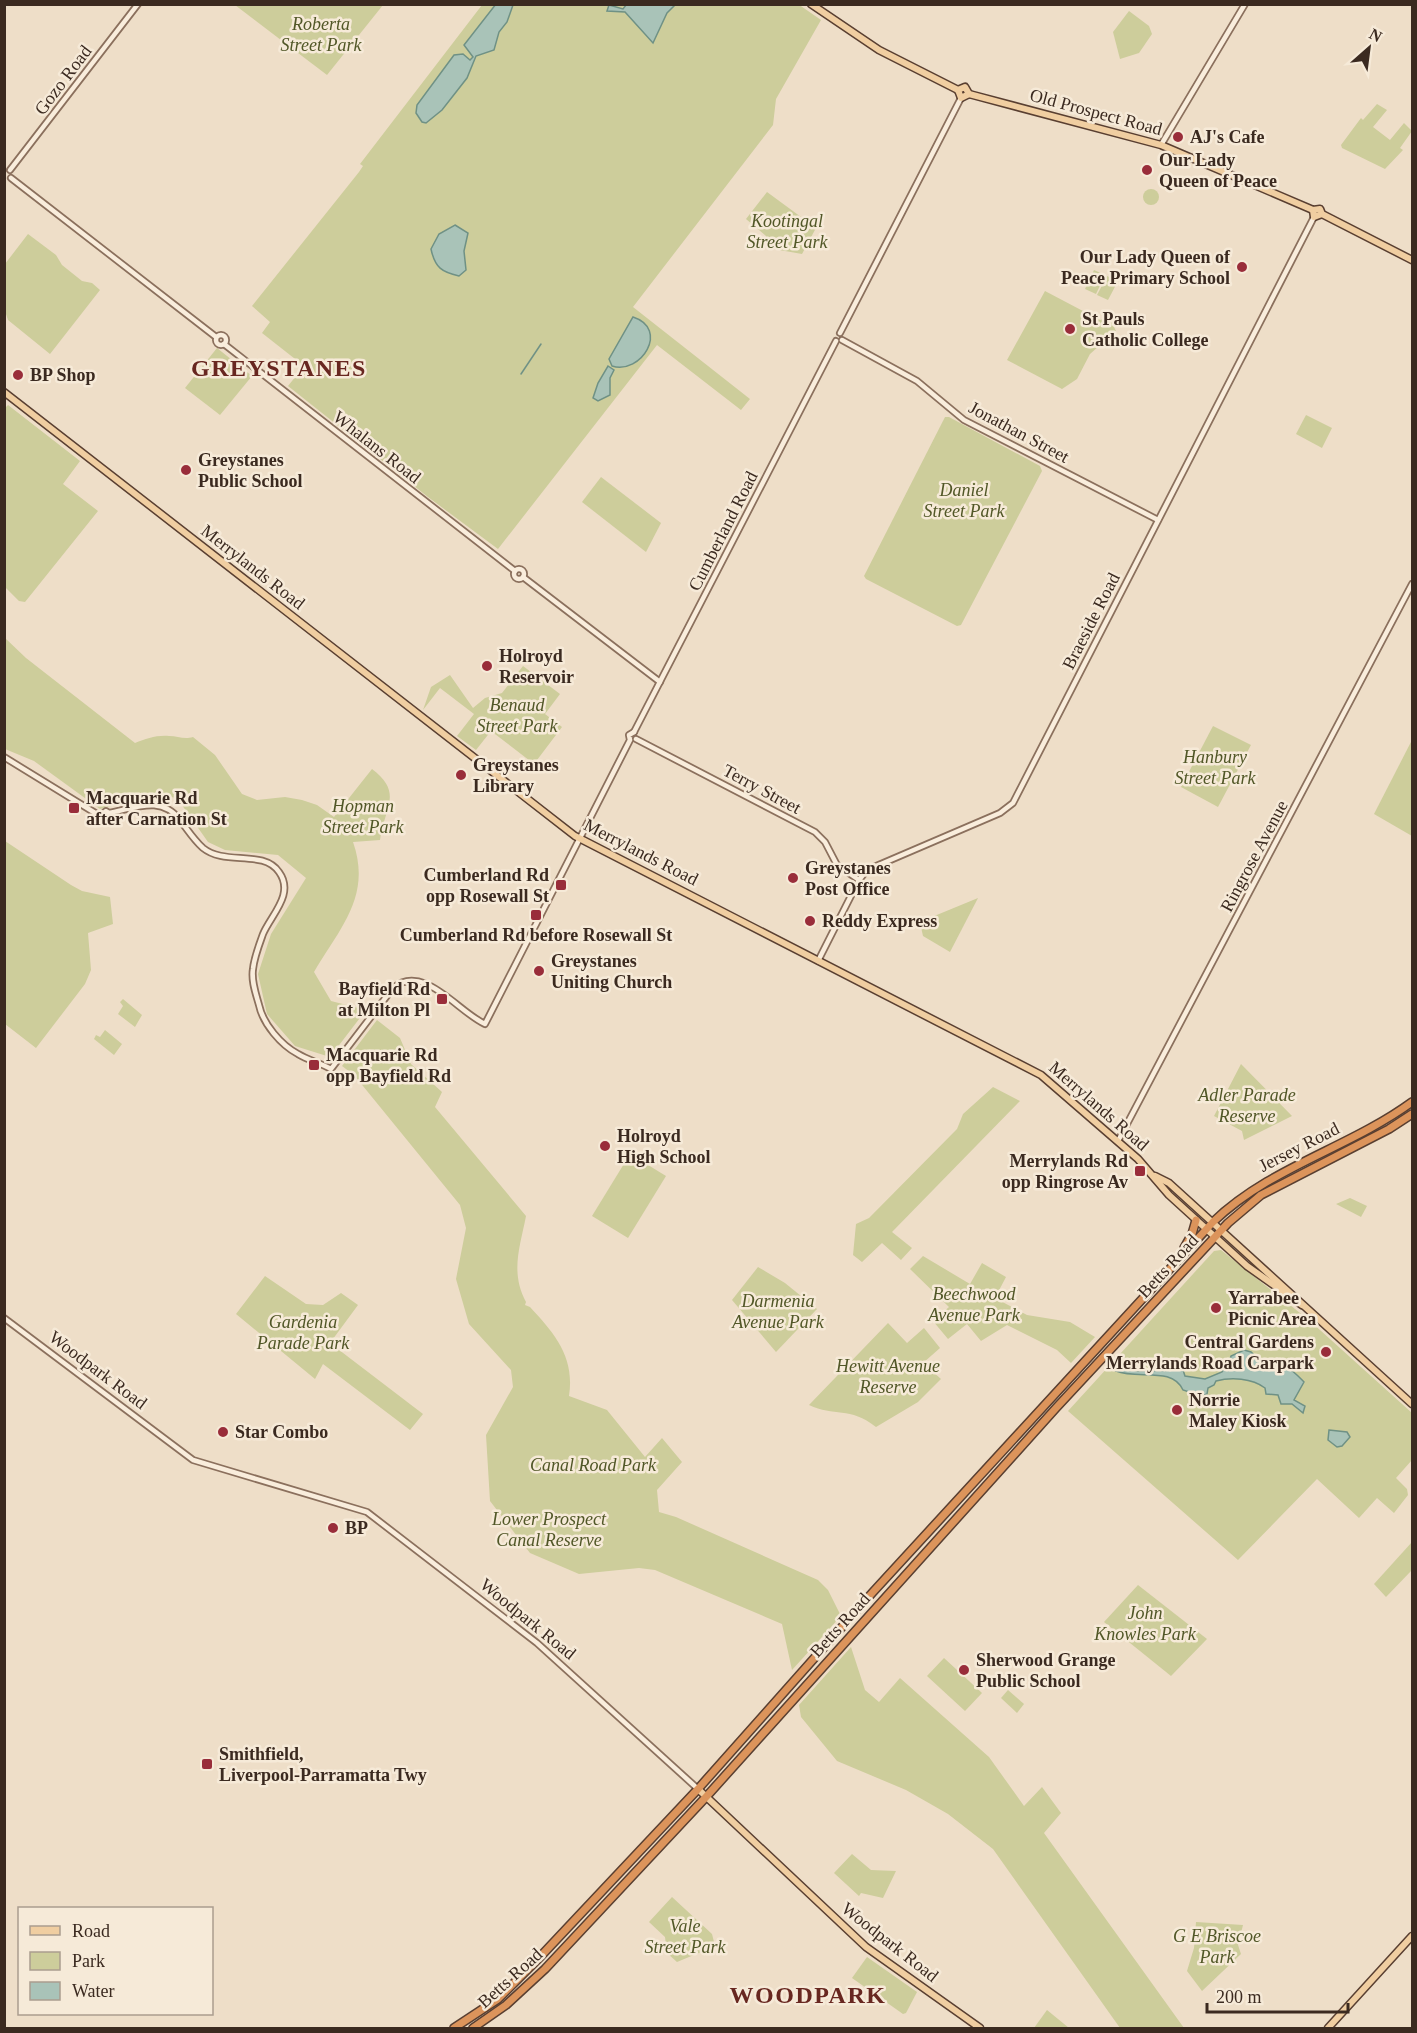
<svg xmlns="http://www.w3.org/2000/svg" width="1417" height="2033" viewBox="0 0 1417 2033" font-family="Georgia,serif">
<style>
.green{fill:#cdcd9b}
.water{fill:#a9c3b8;stroke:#6f9185;stroke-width:1.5}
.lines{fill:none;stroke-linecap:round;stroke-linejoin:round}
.stream{stroke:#6f9185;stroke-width:1.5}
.minor-casing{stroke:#8b705d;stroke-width:8}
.major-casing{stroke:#593f31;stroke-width:9}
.highway-casing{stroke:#593f31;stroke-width:10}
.minor{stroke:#f9eddc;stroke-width:4.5}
.major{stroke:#f0cea1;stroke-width:6}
.highway{stroke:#dc945b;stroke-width:7}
.poi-dot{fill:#992d3a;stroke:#f6ead8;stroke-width:2}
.labels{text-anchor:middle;stroke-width:5;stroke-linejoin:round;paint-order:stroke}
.park-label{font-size:18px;font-style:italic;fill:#515727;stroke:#f6ead8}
.street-label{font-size:18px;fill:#3b2a20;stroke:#f6ead8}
.poi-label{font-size:18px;font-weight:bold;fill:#3b2a20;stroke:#f6ead8;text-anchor:start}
.district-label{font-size:24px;font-weight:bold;letter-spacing:1.5px;fill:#682720;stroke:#f6ead8}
</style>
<rect width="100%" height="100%" fill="#eedec8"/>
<g class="green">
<polygon points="798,4 821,20 776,99 773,125 633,307 750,399 741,410 657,345 498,549 428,497 288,386 304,366 262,333 270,322 252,306 359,172 363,166 360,164 482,5"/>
<polygon points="235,5 383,5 327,75"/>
<polygon points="1129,11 1149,26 1152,34 1139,53 1120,59 1113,32"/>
<polygon points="1377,104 1387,110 1373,127 1390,140 1404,123 1412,131 1400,148 1403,150 1385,169 1342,148 1341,145 1361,118 1363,120"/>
<circle cx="1151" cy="197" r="8"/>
<polygon points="767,192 816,228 802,254 768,248 766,236 746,219"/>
<polygon points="28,234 56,255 62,265 82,281 92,283 100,290 50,354 8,320 5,311 5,264"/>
<polygon points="1094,270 1105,275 1096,294 1085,289"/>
<polygon points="1107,276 1118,281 1108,300 1097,295"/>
<polygon points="1045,291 1100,320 1109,317 1116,331 1090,354 1077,379 1062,389 1007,360"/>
<polygon points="217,348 252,376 220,415 185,388"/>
<polygon points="8,405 80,461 63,484 98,511 25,602 19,601 5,587 4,409"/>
<polygon points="1306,415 1332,428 1322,448 1296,434"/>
<polygon points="945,417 949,417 1040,466 1042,471 961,625 957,626 866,579 864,576"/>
<polygon points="601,477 661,523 646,552 582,502"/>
<path d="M4,637L26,658L135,743C146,739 156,735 169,736C178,736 184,740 193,737L215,755L242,794L257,800L285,797L302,800L317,805L334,817L372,769C404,793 384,808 380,840L353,842C372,896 340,928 314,972L331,1001L366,1010L330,1057L295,1046L267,1014L258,974L271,934L306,878L278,855L225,850L208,842L177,798L158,795L100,809L34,761L5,749Z"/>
<polygon points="523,666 560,694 545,714 562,727 534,764 491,731 476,750 457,736 474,714 440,688 423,710 431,687 450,675 473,708 485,698 502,693"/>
<polygon points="1213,726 1251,745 1218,807 1181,787"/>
<polygon points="1412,740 1412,836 1374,814"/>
<polygon points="5,841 71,885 82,891 110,897 113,924 88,933 91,970 85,984 36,1048 5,1024"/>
<polygon points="978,898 950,952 923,936 921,927 927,919"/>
<polygon points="123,999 142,1015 135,1027 118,1014 123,1006 120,1002"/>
<path d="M377,1020L400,1038L411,1064L442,1092L435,1107L526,1216C520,1247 510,1272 526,1302L525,1305L530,1307C555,1334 575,1357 569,1396L607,1410L645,1457L662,1438L682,1462L657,1490L659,1512L676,1517L818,1580L828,1590L841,1616L792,1670L782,1624L655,1570L639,1568L579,1574L530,1553L490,1501L486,1435L513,1387L511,1370L469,1324L456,1279L466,1228L460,1205L354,1075L342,1066Z"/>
<polygon points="105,1030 122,1044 114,1055 94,1039 96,1035 100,1037"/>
<polygon points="1241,1064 1292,1116 1244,1140 1242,1131 1214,1116"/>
<polygon points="993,1087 1020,1101 892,1232 912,1248 901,1260 882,1243 862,1262 853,1255 856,1224 869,1218 957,1129 963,1114"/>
<polygon points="630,1154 666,1176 628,1238 592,1216"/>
<polygon points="1350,1198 1367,1206 1361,1217 1336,1204"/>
<polygon points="1221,1250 1310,1321 1412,1413 1412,1460 1396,1478 1407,1489 1408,1495 1394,1513 1377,1498 1359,1518 1317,1479 1238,1560 1068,1411 1214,1251"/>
<polygon points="923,1256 970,1284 982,1263 1006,1277 995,1298 1027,1315 1070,1322 1095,1337 1071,1363 1057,1350 1007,1325 981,1341 967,1324 948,1339 933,1321 949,1307 910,1269"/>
<polygon points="758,1267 785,1283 817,1309 776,1352 732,1300"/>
<polygon points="265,1276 306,1304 323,1305 341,1293 358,1305 330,1343 423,1414 410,1430 323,1364 315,1379 236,1314"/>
<path d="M888,1323L907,1343L924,1328L940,1348L923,1363L941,1379L918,1402L876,1427C850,1406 834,1417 809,1405Z"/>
<polygon points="1412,1542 1412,1570 1386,1597 1374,1584"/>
<polygon points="1138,1585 1207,1639 1171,1676 1104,1622"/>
<polygon points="851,1647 865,1690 879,1702 900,1678 989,1757 1024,1806 1042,1787 1061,1813 1044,1833 1184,2028 1120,2028 993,1849 948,1814 906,1790 837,1761 801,1717 799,1705"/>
<polygon points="944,1658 982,1693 965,1711 927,1676"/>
<polygon points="1008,1690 1024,1704 1017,1713 1001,1698"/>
<polygon points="852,1854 871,1870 896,1871 883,1898 861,1893 859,1896 834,1873"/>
<polygon points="672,1897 712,1934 714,1942 706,1950 677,1962 667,1953 665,1937 649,1922"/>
<polygon points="1196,1922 1243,1925 1238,1945 1241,1954 1202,1991 1187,1971 1194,1948"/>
<polygon points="867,1957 917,1992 906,2013 903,2014 852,1978"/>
<polygon points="1047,2010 1069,2028 1034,2028"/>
</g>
<g class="water">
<polygon points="496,4 513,5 507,22 499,32 494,50 476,56 467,78 442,110 426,123 422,122 416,113 417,105 454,55 463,54 470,60 473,57 464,45"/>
<polygon points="609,5 623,9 626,5 675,5 667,13 653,43 625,12 607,11"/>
<path d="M455,225L468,233L464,251L466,270L459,276C442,272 435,268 431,249L439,234Z"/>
<path d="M633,317C670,329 641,375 612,366L609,359Z"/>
<polygon points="608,366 614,370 610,378 610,395 598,401 593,398 598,383"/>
<path d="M1244,1350L1251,1352L1268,1368C1283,1359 1294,1372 1304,1382L1294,1400L1305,1406L1303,1413L1292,1404H1281L1278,1395L1266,1394L1265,1388C1252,1378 1231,1377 1216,1381L1214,1385L1208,1388L1207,1394L1201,1396L1183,1390C1172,1366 1138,1380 1116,1371L1118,1366L1137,1371L1183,1370L1185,1376L1205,1379L1222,1372L1226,1366H1228L1231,1356Z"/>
<polygon points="1329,1430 1347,1432 1350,1437 1342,1446 1337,1447 1328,1440"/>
</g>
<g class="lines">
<polyline class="stream" points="521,374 541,344"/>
<g class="minor-casing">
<g id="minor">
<polyline points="1161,145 1245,4"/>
<polyline points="10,170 138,4"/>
<polyline points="11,178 216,337"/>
<polyline points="840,333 961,98"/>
<circle cx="221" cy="340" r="5"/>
<polyline points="842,340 917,381 964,420 1158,520"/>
<polyline points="224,344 515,571"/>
<circle cx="519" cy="574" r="5"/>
<polyline points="523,577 660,682"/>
<polyline points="634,732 836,341"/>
<polyline points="636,739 815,832 825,842 837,865 859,880"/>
<polyline points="4,757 105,819 109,813"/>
<path d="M101,815L106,811L109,813C136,808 161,795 180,820C187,829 194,840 203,848C225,866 263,849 279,872C295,894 271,915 263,934C259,945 254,958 253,969C251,981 256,994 259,1005C263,1024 281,1045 298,1054C308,1060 320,1063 331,1069L393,988C423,962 458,1012 485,1024L630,740L629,735L634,732"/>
<polyline points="818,961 859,880 867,870 1000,813 1013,803 1314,217"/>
<polyline points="1118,1141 1412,584"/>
<polyline points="4,1318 193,1460 367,1512 537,1643 698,1789"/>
</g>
</g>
<g class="major-casing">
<g id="major">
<polyline points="811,4 879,50 958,90"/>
<polyline points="958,90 961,98 969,94"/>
<polyline points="958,90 965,87 969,94"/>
<polyline points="969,94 1161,145 1313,210 1320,209 1322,214 1412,260"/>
<polyline points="1313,210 1314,217 1322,214"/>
<polyline points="4,392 575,836 1041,1075 1138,1159 1169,1195 1247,1266 1302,1305"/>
<polyline points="1155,1176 1169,1183 1412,1404"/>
<polyline points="698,1789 866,1947 980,2028"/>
<polyline points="1328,2028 1412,1936"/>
</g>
</g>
<g class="highway-casing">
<g id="highway">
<polyline points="1184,1248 1192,1234 1196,1220"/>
<path d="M454,2028L498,1999L539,1958L698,1789L873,1592L1213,1222C1270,1167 1349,1148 1412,1102"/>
<polyline points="473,2028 506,2005 545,1969 706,1797 1056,1408 1228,1223 1261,1195 1389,1129 1412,1114"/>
</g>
</g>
<use href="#minor" class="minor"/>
<use href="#major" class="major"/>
<use href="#highway" class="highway"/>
</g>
<g class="poi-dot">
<circle cx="1178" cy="137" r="6"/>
<circle cx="1147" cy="170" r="6"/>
<circle cx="1242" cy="267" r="6"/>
<circle cx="1070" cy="329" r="6"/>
<circle cx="18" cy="375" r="6"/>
<circle cx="186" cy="470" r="6"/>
<circle cx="487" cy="666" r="6"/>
<circle cx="461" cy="775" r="6"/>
<rect x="68" y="802" width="12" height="12" rx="3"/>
<circle cx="793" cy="878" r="6"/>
<rect x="555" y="879" width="12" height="12" rx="3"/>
<rect x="530" y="909" width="12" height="12" rx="3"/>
<circle cx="810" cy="921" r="6"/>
<circle cx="539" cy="971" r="6"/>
<rect x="436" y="993" width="12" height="12" rx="3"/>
<rect x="308" y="1059" width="12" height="12" rx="3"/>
<circle cx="605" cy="1146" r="6"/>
<rect x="1134" y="1165" width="12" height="12" rx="3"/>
<circle cx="1216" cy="1308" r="6"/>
<circle cx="1326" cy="1352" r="6"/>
<circle cx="1177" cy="1410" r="6"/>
<circle cx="223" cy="1432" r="6"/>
<circle cx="333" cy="1528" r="6"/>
<circle cx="964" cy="1670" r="6"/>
<rect x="201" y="1758" width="12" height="12" rx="3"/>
</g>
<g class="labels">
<g class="park-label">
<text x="321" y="30">Roberta<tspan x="321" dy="21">Street Park</tspan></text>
<text x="787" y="227">Kootingal<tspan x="787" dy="21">Street Park</tspan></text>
<text x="964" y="496">Daniel<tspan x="964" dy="21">Street Park</tspan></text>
<text x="517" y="711">Benaud<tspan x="517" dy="21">Street Park</tspan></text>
<text x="1215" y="763">Hanbury<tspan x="1215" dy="21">Street Park</tspan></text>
<text x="363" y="812">Hopman<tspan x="363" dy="21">Street Park</tspan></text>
<text x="1247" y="1101">Adler Parade<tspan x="1247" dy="21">Reserve</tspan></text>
<text x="974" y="1300">Beechwood<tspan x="974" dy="21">Avenue Park</tspan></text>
<text x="778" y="1307">Darmenia<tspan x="778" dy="21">Avenue Park</tspan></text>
<text x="303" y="1328">Gardenia<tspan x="303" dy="21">Parade Park</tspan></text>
<text x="888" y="1372">Hewitt Avenue<tspan x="888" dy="21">Reserve</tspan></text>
<text x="593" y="1471">Canal Road Park</text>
<text x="549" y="1525">Lower Prospect<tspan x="549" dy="21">Canal Reserve</tspan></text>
<text x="1145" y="1619">John<tspan x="1145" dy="21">Knowles Park</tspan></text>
<text x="685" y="1932">Vale<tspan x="685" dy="21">Street Park</tspan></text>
<text x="1217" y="1942">G E Briscoe<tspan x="1217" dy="21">Park</tspan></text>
</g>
<g class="street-label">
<text transform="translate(63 80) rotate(-53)" y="6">Gozo Road</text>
<text transform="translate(1096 112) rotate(15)" y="6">Old Prospect Road</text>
<text transform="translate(1019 432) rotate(28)" y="6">Jonathan Street</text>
<text transform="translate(377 447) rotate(38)" y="6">Whalans Road</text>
<text transform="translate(723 531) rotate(-63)" y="6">Cumberland Road</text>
<text transform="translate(253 567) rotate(38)" y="6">Merrylands Road</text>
<text transform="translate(1091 621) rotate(-63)" y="6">Braeside Road</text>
<text transform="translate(762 789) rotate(28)" y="6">Terry Street</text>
<text transform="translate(641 852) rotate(27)" y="6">Merrylands Road</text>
<text transform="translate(1254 856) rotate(-62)" y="6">Ringrose Avenue</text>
<text transform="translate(1099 1106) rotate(41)" y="6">Merrylands Road</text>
<text transform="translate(1299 1147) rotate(-27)" y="6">Jersey Road</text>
<text transform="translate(1168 1266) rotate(-47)" y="6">Betts Road</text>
<text transform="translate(98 1370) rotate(37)" y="6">Woodpark Road</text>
<text transform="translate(528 1619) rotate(39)" y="6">Woodpark Road</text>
<text transform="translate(840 1625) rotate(-48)" y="6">Betts Road</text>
<text transform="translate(890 1942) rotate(38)" y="6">Woodpark Road</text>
<text transform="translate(510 1978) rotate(-42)" y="6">Betts Road</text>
</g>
<g class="poi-label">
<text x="1190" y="143">AJ's Cafe</text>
<text x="1159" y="166">Our Lady<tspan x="1159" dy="21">Queen of Peace</tspan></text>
<text x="1230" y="263" text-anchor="end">Our Lady Queen of<tspan x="1230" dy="21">Peace Primary School</tspan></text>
<text x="1082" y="325">St Pauls<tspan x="1082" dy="21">Catholic College</tspan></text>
<text x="30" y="381">BP Shop</text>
<text x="198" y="466">Greystanes<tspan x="198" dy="21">Public School</tspan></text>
<text x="499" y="662">Holroyd<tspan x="499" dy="21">Reservoir</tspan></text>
<text x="473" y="771">Greystanes<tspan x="473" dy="21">Library</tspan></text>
<text x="86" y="804">Macquarie Rd<tspan x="86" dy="21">after Carnation St</tspan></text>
<text x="805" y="874">Greystanes<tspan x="805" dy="21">Post Office</tspan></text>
<text x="549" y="881" text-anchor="end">Cumberland Rd<tspan x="549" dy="21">opp Rosewall St</tspan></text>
<text x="822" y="927">Reddy Express</text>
<text x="536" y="941" text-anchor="middle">Cumberland Rd before Rosewall St</text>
<text x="551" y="967">Greystanes<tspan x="551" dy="21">Uniting Church</tspan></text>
<text x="430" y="995" text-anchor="end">Bayfield Rd<tspan x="430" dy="21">at Milton Pl</tspan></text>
<text x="326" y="1061">Macquarie Rd<tspan x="326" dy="21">opp Bayfield Rd</tspan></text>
<text x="617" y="1142">Holroyd<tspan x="617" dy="21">High School</tspan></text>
<text x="1128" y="1167" text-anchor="end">Merrylands Rd<tspan x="1128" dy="21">opp Ringrose Av</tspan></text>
<text x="1228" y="1304">Yarrabee<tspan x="1228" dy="21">Picnic Area</tspan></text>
<text x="1314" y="1348" text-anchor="end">Central Gardens<tspan x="1314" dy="21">Merrylands Road Carpark</tspan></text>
<text x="1189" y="1406">Norrie<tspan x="1189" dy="21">Maley Kiosk</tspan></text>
<text x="235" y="1438">Star Combo</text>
<text x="345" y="1534">BP</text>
<text x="976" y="1666">Sherwood Grange<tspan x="976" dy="21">Public School</tspan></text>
<text x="219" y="1760">Smithfield,<tspan x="219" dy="21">Liverpool-Parramatta Twy</tspan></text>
</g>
<g class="district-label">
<text x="279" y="376">GREYSTANES</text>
<text x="808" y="2003">WOODPARK</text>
</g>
</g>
<rect width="1417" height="2033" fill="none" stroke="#3b2a20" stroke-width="12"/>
<rect x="18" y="1907" width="195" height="108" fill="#f6ead8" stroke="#ab9d8e" stroke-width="1.5"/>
<rect x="30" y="1926" width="30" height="9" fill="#f0cea1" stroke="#ab9d8e" stroke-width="1.5"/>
<text x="72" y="1937" font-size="18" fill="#3b2a20">Road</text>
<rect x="30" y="1952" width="30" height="18" fill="#cdcd9b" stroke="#ab9d8e" stroke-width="1.5"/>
<text x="72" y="1967" font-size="18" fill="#3b2a20">Park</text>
<rect x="30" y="1982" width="30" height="18" fill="#a9c3b8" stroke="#ab9d8e" stroke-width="1.5"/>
<text x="72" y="1997" font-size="18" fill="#3b2a20">Water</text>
<g transform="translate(1369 48) rotate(28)" stroke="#f6ead8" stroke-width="4.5" paint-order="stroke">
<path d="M0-4.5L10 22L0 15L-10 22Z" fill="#3b2a20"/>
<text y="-9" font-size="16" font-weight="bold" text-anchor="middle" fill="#3b2a20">N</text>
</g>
<path d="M1207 2003v9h141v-9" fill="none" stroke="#3b2a20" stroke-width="3"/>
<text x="1216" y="2003" font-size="18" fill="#3b2a20" stroke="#f6ead8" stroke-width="4.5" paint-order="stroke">200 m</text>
</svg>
